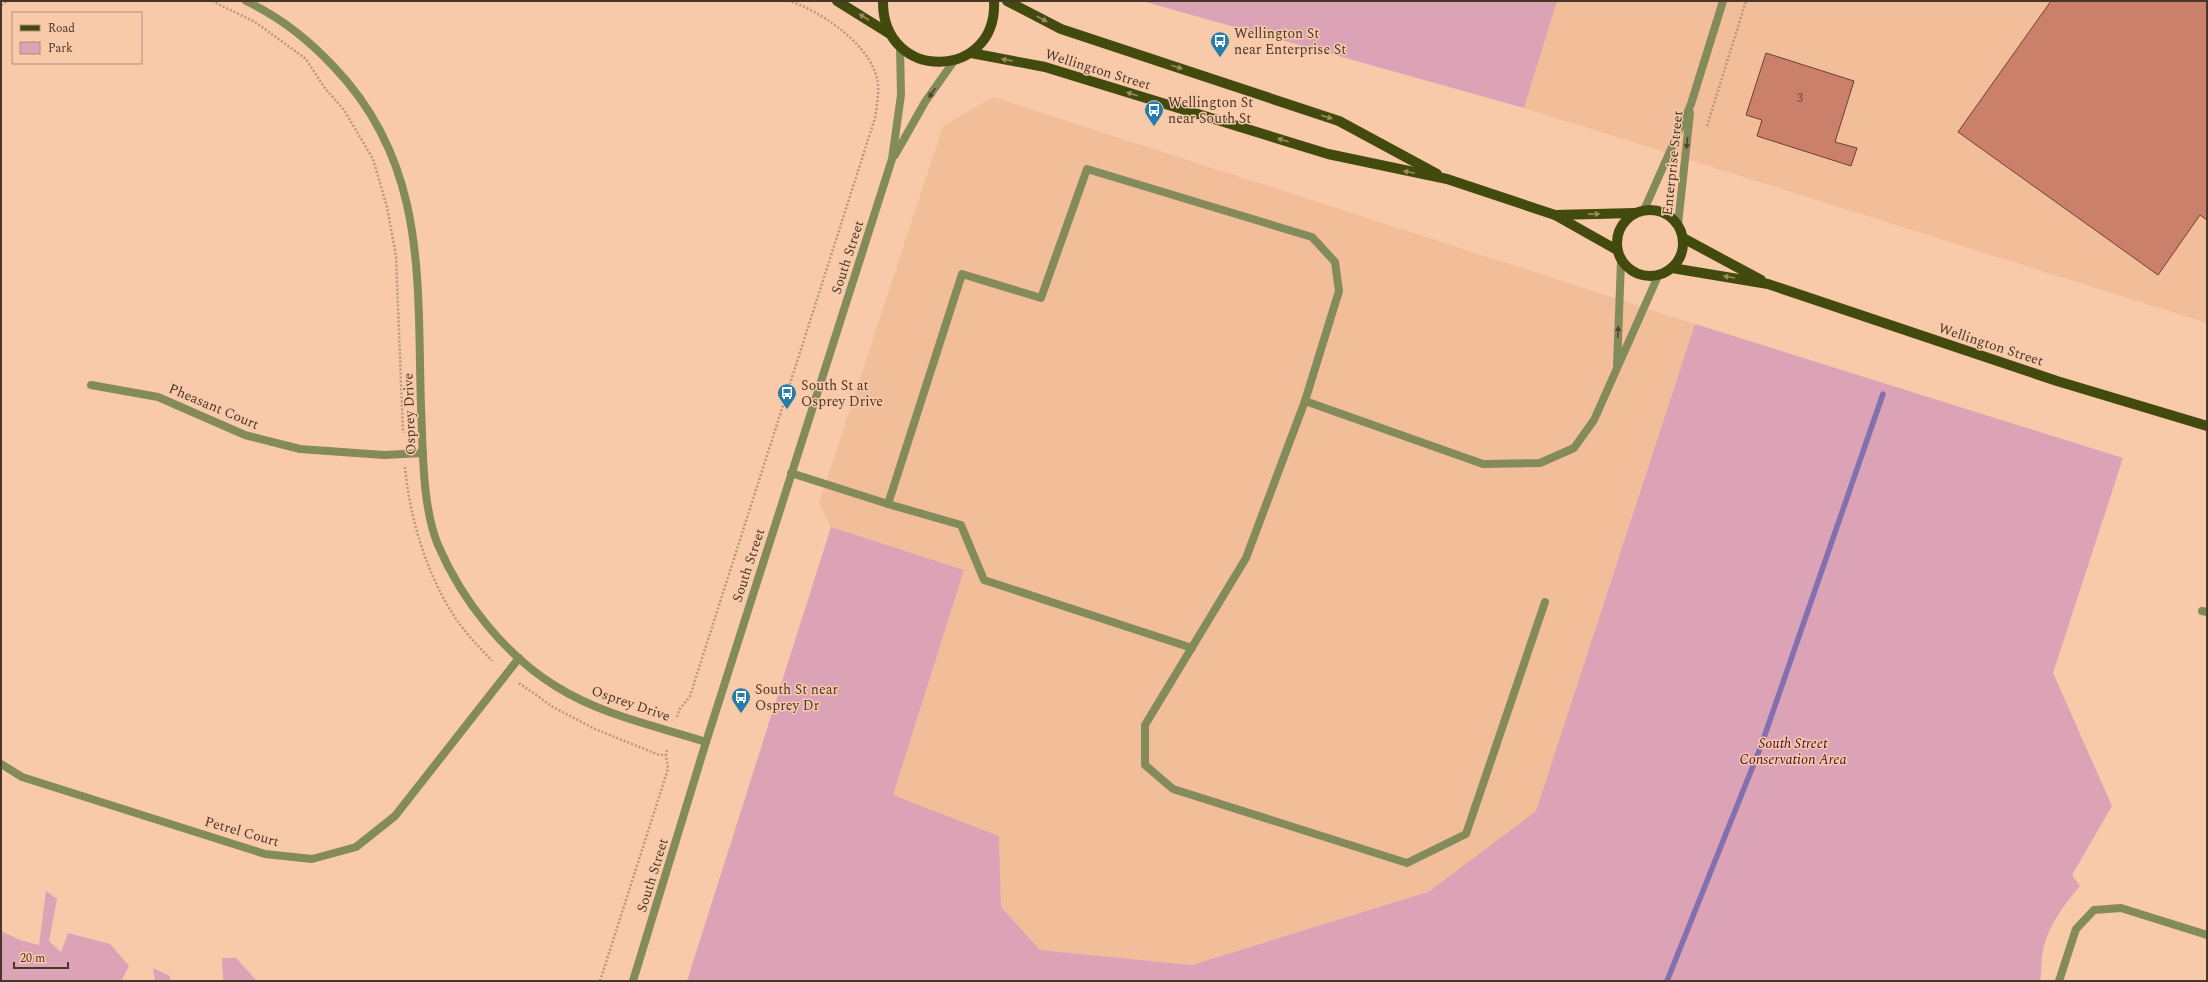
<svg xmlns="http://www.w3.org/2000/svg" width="2208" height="982" viewBox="0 0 2208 982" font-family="Spectral,serif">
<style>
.built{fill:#f2be9a}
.green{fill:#dca2b6}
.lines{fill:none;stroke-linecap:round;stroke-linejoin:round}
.stream{stroke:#8370b1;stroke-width:5.5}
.building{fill:#ca806a;stroke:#6d4033}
.path{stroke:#bb967d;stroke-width:2.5;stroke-dasharray:2 2;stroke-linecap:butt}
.service{stroke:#828b59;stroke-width:8}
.minor{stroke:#828b59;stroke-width:8}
.tertiary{stroke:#828b59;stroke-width:8}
.primary{stroke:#434a0e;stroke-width:10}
.oneway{fill:#9e8a5c}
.oneway2{fill:#514330}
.labels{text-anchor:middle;stroke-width:3;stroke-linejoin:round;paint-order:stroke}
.number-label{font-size:12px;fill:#684839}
.poi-label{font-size:14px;fill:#483629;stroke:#f8caaa;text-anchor:start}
.street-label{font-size:14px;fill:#483629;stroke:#f8caaa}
.park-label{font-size:14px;font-style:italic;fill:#4d092b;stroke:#f8caaa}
</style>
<rect width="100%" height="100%" fill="#f8caaa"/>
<g class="built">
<polygon points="1557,1 2207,1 2207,323 1524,108"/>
<polygon points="993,97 1695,324 1536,811 1428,892 1192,965 1040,950 1001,907 999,836 893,795 964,570 831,527 819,503 943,126"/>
</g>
<g class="green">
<polygon points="1142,1 1557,1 1524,108"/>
<path d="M1695,324L2123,458L2053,673L2112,806L2072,875L2080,886C2062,907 2046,929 2042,956C2041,965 2042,973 2040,981H687L831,527L964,570L893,795L999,836L1001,907L1040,950L1192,965L1428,892L1536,811Z"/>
<polygon points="46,891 57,899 49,941 61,952 68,933 110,944 129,966 121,981 1,981 1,931 20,940 39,945"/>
<polygon points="222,958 236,958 257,981 223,981"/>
<polygon points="153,968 170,976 170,981 155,981"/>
</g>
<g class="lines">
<polyline class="stream" points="1667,981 1761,746 1883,394"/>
</g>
<g class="building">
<polygon points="2051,1 2207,1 2207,220 2200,215 2158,275 1958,132"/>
<polygon points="1766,53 1854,81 1835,142 1857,148 1851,166 1757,136 1762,120 1746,115"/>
</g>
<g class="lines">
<g class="path">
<polyline points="212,1 255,22 306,59 324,87 344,110 373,159 387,207 396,256 403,433"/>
<polyline points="1,5 7,1"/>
<polyline points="1707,126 1746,1"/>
<path d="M405,467C410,522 430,587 465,631C474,642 483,651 492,661"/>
<polyline points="519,683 553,707 595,729 659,755 666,755"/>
<path d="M677,717L679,710L690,696L875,118C877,104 881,86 875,72C864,41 819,10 789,1"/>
<polyline points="600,981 668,769 666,755 667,750"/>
</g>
<g class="service">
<polyline points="1617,367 1621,261"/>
<polyline points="1305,401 1483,464 1540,463 1574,448 1594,420 1658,276"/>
<polyline points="791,473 888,504 962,274 1041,298 1087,169 1312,237 1335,262 1339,291 1305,401 1246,558 1145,725 1145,765 1173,789 1407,863 1466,834 1545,602"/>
<polyline points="888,504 961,525 984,580 1192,648"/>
</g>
<g class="minor">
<path d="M246,1C280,17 309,40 334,67C428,165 417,281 421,407C423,449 422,506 438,545C462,601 505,655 557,687C602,715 656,726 706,742"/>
<polyline points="1644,210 1691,104 1723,1"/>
<polyline points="1678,224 1690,113"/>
<polyline points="91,385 158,397 245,435 300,449 384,455 423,453"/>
<polyline points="2202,611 2207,612"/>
<polyline points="1,764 22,777 265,854 312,859 356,847 395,816 519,658"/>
<polyline points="2059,981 2076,929 2094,910 2121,908 2207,935"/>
</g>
<g class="tertiary">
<polyline points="895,155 925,102 954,61"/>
<polyline points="633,981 706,742 892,159 901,95 900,47"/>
</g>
<g class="primary">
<polyline points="837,1 890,34"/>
<path d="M883,1C882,83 998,81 994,1"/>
<polyline points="1007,1 1061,29 1339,121 1437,174"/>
<polyline points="971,53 1045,67 1328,154 1447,179 1555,215 1617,250"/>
<circle cx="1650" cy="243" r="33"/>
<polyline points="1555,215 1635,213"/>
<polyline points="1683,238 1761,280"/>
<polyline points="1672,268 1768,284 2057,381 2207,426"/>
</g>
</g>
<defs><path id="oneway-solid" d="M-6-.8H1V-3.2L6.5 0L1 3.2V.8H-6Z"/></defs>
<g class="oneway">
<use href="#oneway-solid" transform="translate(864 17) rotate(-147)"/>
<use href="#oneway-solid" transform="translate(1042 19) rotate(27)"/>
<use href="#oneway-solid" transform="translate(1007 60) rotate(-170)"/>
<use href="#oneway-solid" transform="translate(1177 67) rotate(18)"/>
<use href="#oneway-solid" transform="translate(1132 94) rotate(-163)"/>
<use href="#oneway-solid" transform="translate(1327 117) rotate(18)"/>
<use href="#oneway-solid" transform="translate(1283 140) rotate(-163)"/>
<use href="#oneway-solid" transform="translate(1409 172) rotate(-168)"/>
<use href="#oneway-solid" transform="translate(1594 214) rotate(-1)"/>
<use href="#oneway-solid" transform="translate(1729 277) rotate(-170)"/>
</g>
<g class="oneway2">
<use href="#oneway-solid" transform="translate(932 93) rotate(125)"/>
<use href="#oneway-solid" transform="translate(1687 143) rotate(96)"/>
<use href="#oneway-solid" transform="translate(1618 332) rotate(-87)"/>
</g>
<defs>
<g id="bus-pin" transform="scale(1)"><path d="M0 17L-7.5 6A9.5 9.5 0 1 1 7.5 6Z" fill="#257dac" stroke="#f8caaa"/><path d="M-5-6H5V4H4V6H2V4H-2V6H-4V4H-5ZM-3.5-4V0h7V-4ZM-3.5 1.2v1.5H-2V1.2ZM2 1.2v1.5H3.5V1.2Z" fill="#fff"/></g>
</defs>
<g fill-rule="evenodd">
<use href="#bus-pin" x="1220" y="41"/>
<use href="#bus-pin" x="1154" y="110"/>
<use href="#bus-pin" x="787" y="393"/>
<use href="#bus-pin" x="741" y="697"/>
</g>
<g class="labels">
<g class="number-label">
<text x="1800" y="102">3</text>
</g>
<g class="poi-label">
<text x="1234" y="38">Wellington St<tspan x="1234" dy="16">near Enterprise St</tspan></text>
<text x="1168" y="107">Wellington St<tspan x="1168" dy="16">near South St</tspan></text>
<text x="801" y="390">South St at<tspan x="801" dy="16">Osprey Drive</tspan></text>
<text x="755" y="694">South St near<tspan x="755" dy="16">Osprey Dr</tspan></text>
</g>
<g class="street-label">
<text transform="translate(1098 69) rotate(17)" y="5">Wellington Street</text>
<text transform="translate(1672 163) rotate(-84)" y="5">Enterprise Street</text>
<text transform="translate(847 257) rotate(-72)" y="5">South Street</text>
<text transform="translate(1991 344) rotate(18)" y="5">Wellington Street</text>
<text transform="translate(214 406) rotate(23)" y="5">Pheasant Court</text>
<text transform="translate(409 414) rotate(-92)" y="5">Osprey Drive</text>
<text transform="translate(748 565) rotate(-72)" y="5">South Street</text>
<text transform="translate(631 703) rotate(19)" y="5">Osprey Drive</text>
<text transform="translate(242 831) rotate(16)" y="5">Petrel Court</text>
<text transform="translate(652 875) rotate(-73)" y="5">South Street</text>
</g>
<g class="park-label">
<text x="1793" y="748">South Street<tspan x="1793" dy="16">Conservation Area</tspan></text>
</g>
</g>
<rect width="2208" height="982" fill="none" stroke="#483629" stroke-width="4"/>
<rect x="12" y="12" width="130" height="52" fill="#f8caaa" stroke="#b28f76"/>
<rect x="20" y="25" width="20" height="6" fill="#434a0e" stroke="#b28f76"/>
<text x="48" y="32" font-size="12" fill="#483629">Road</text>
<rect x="20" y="42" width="20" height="12" fill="#dca2b6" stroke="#b28f76"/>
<text x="48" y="52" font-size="12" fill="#483629">Park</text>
<path d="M14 962v6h54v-6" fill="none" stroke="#483629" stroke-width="2"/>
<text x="20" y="962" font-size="12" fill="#483629" stroke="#f8caaa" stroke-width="3" paint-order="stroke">20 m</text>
</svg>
